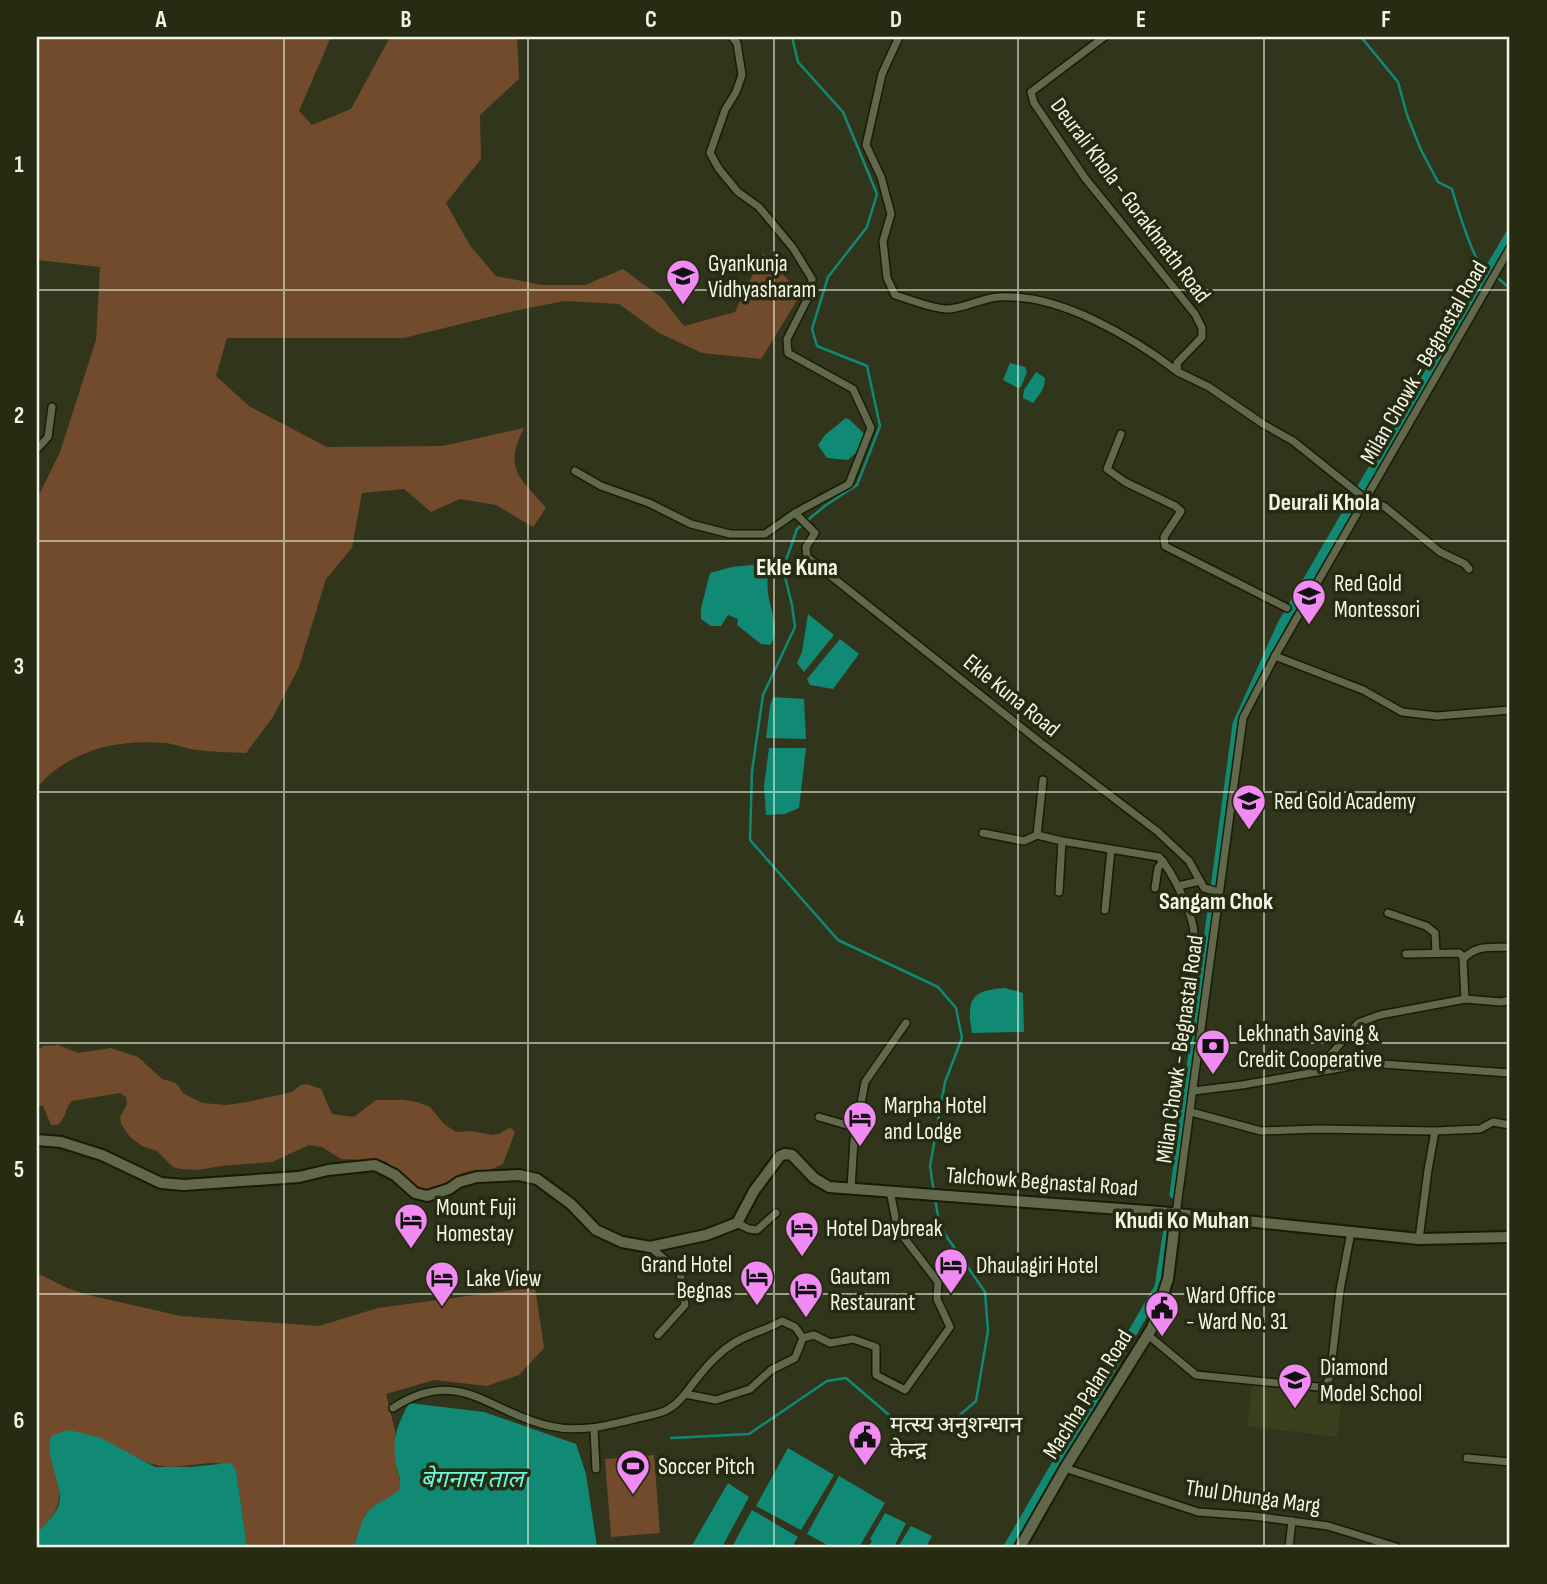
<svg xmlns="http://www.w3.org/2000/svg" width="1547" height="1584" viewBox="0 0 1547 1584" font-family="'Sofia Sans Condensed','Noto Sans Devanagari',sans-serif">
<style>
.built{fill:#3a3f1e}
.green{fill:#724b2d}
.water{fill:#118a75}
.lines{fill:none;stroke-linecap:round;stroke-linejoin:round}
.stream{stroke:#118a75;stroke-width:2.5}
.canal{stroke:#118a75;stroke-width:9}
.street-casing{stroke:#191c04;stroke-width:10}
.secondary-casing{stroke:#191c04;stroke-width:14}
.street{stroke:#62684c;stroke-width:7}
.secondary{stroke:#62684c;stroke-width:10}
.grid{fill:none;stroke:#f2f6e6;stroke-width:2;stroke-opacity:0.55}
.labels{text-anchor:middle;stroke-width:7;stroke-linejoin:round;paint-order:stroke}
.street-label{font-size:23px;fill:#f2f6e6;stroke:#272b12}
.poi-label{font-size:23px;fill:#f2f6e6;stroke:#272b12;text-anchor:start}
.neighbourhood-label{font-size:24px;font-weight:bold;fill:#f2f6e6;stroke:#272b12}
.water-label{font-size:24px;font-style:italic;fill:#6bfadb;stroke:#272b12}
.neatline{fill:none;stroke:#f2f6e6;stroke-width:2.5}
.grid-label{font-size:23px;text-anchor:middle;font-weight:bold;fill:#f2f6e6}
</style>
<rect width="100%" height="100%" fill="#30351c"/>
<polygon class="built" points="1252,1384 1342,1394 1337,1437 1247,1426"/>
<g class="green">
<path d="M37,37H331L299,111L312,125L351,109L390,37H517L519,79L480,115L481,159L446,203L471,247L496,276L542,285H585L623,269L662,298L684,326L735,312L763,253L801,294L761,359L702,353L659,333L619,304L564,301L514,311L404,338H227L216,376L249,406L327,447L442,446L524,428C503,470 520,477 546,508L533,527L496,505L460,499L431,512L404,489L362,493L352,548L326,579L299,667L273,717L246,753C230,752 213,752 197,750C186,749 176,744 165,743C116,739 70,750 37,787V499L60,452L96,340L100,267L37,260Z"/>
<path d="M58,1045L78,1053L111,1048L138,1057L162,1079L176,1083L184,1094L203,1103L226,1105L247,1102L292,1092L301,1085L307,1084L321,1089L332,1114L354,1117L376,1100H404L417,1102L430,1107L444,1124L456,1132L471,1131L492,1135L499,1134L510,1127L515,1132L503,1164L490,1170H476L462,1173L453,1184L432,1191H425L412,1185L385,1161L341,1159L322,1147L309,1145L272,1162L221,1166L197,1170L181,1169L173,1167L157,1151L142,1146L130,1137L121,1124L120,1117L127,1104L126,1097L120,1093L72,1101C65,1108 66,1118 58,1125H51L43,1106H37V1050L44,1046Z"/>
<path d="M37,1273L67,1288L88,1295L181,1316L319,1326L378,1308L535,1287L544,1348L519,1375L487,1386L434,1380L386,1394L395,1431L397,1470L401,1484L399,1491L394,1495L375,1505L354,1547H247L236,1470C229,1467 221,1463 214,1463C184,1464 165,1474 137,1457L59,1490C60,1512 51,1518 37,1533Z"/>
<polygon points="654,1455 660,1533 611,1537 605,1459"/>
</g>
<g class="water">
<polygon points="1010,363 1025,367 1027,372 1021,387 1018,388 1003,380"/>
<path d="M1036,372L1045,378C1045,389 1039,395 1033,403L1023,398L1024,390Z"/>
<polygon points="846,418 850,420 864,434 859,450 848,460 827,458 818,445 825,435"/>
<path d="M761,564L767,569C768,577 767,585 768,593C770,609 781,632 770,645L761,644L737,625L738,619L728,615L721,626H711L701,619V608L710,573L732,567Z"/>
<polygon points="808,614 834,635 804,672 797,663 802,652"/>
<polygon points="840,639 859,654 833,689 810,685 807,679"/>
<polygon points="773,697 804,699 806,739 766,738 770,706"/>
<polygon points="769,748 806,748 799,808 785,814 766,815 764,786"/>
<path d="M1005,988L1023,993L1024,1032L972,1033C966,1000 971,990 1005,988Z"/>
<path d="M409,1403L484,1412L576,1444L586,1474L597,1547H354C360,1532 360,1517 374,1506C382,1500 392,1497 399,1490C402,1481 399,1477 397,1469C391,1440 396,1428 409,1403Z"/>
<path d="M69,1430L101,1438L155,1467H190L230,1463L236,1470L247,1547H37V1533C44,1525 54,1517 58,1507C66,1487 44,1461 51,1436Z"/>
<polygon points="788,1448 834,1475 801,1530 756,1506"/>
<polygon points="839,1476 885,1503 859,1547 831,1547 807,1534"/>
<polygon points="728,1483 749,1497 722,1547 691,1547"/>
<polygon points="752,1510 798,1537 792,1547 732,1547"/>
<polygon points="885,1513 906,1523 894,1547 868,1547 872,1541 870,1539"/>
<polygon points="911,1526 932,1536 926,1547 898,1547"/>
</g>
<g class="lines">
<g class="stream">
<polyline points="792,37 798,62 843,112 877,194 867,227 828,277 812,329 817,346 867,366 880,426 857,485 826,505 797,529 783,569 792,605 795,627 763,695 752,771 750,840 838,940 938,987 956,1008 962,1038 945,1082 930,1166 934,1193"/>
<path d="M1361,37L1398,82L1407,115L1421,150L1438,182L1452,189C1456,204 1472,255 1480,263C1489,273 1501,279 1510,289"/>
<polyline points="671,1438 749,1434 827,1381 846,1378 903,1427 946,1427 976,1401 988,1331 985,1292 940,1227 935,1199"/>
</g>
<g class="canal">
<polyline points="1174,1194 1237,724 1282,624 1510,234"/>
<polyline points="1008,1547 1159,1287 1168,1229"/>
</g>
<g class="street-casing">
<g id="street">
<path d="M899,37L882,74L866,145L881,177L891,214L883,241L887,278L895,295C909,299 933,309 947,309C964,309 981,298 999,297C1059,293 1132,337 1178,372"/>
<polyline points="1104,37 1031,92 1034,103 1085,178 1195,314 1202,328 1202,337 1177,363 1178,372 1209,387 1263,424 1293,441 1363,497 1385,507 1440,552 1465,564 1469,569"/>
<polyline points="1121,434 1107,469 1125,482 1175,506 1181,511 1164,537 1165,546 1287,608"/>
<polyline points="37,449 48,437 52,407"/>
<polyline points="575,471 601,486 649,503 691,524 730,534 765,534 795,513 849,484 871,428 853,389 788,353 787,339 810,294 812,279 793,248 759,207 738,192 719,169 710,153 725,110 736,92 742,75 737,43 732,37"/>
<polyline points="795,513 815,533 806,547 807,557 1041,743 1157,831 1189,861 1204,888 1219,892"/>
<polyline points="1275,656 1363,690 1402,712 1437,716 1510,710"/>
<polyline points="1043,780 1037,835 1062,841"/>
<polyline points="983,833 1024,841 1037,835"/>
<polyline points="1178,886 1200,881"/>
<polyline points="1155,888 1158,868 1163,861"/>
<path d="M1059,892L1062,841L1159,857C1172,871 1194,915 1194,935C1194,942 1191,951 1190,958"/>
<polyline points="1105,910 1111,850"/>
<polyline points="1388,913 1426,926 1435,933 1436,953"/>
<polyline points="1406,954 1459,953 1464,957"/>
<path d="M1465,999L1463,959C1477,944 1491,948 1510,947"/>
<polyline points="1317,1072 1368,1063 1510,1073"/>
<polyline points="1193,1091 1242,1085 1316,1072 1358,1023 1380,1015 1465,999 1501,1002 1510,1000"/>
<polyline points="1191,1112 1261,1131 1318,1129 1435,1131 1428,1170 1419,1239"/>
<polyline points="819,1117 857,1128"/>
<polyline points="1435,1131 1480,1129 1493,1122 1510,1125"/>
<polyline points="851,1188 854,1140 865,1082 906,1023"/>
<polyline points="1176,1214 1243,718 1275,656 1510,248"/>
<polyline points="737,1223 749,1229 757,1230 776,1213"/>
<polyline points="650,1247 680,1272 685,1305 658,1335"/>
<polyline points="1148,1335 1196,1375 1318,1387 1326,1385 1330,1377 1340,1290 1351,1232"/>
<path d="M685,1394C700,1374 718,1350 741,1339C755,1332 768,1329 782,1321L795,1327L803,1338"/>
<path d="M393,1408C459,1365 488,1412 549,1426C579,1433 606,1426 634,1419C659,1413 669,1414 685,1394L716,1400L750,1389L771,1370L795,1358L803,1338L814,1335L830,1343L853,1339L876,1347V1375L905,1390L950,1327L937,1299L938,1282L902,1235L896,1221L890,1191"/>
<polyline points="594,1429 596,1469"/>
<polyline points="1467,1458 1510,1462"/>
<polyline points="1065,1468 1198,1512 1253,1516 1328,1526 1396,1547"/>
<polyline points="1289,1547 1292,1521"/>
</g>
</g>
<g class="secondary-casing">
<g id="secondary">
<polyline points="37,1140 61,1142 102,1155 161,1183 184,1185 299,1177 328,1170 375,1165 395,1175 415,1193 427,1196 449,1189 459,1182 477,1177 519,1175 537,1179 571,1204 596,1230 622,1242 650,1247 706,1235 737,1223 754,1191 780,1156 785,1154 792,1155 814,1178 829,1187 1160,1212 1419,1239 1510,1237"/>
<polyline points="1020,1547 1065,1468 1152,1328 1168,1279 1176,1214"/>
</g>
</g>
<use href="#street" class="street"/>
<use href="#secondary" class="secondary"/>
</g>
<path class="grid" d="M284,37V1547M528,37V1547M774,37V1547M1018,37V1547M1264,37V1547M37,290H1510M37,541H1510M37,792H1510M37,1043H1510M37,1294H1510"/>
<defs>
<g id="school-pin" transform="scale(1.75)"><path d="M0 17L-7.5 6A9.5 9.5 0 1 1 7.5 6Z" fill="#f28af3" stroke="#272b12"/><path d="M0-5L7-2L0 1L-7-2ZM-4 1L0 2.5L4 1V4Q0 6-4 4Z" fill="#111"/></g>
<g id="bank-pin" transform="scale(1.75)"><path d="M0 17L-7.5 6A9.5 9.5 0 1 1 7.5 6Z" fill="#f28af3" stroke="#272b12"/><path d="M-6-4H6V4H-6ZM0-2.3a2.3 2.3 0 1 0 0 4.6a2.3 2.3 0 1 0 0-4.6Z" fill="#111"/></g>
<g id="hotel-pin" transform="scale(1.75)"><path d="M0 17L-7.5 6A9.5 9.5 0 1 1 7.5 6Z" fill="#f28af3" stroke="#272b12"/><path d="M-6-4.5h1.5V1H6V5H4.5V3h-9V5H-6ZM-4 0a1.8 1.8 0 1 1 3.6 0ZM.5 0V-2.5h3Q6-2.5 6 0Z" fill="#111"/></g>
<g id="civic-pin" transform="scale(1.75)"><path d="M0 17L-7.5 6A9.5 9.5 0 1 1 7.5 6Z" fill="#f28af3" stroke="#272b12"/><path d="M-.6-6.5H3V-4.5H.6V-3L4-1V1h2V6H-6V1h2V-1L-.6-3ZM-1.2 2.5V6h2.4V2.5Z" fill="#111"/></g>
<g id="stadium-pin" transform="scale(1.75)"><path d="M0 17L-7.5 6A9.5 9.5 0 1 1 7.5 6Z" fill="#f28af3" stroke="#272b12"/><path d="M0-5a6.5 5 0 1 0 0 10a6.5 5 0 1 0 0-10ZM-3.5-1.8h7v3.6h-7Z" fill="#111"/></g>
</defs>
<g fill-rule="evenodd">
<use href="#school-pin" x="683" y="276"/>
<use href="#school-pin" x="1309" y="596"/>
<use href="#school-pin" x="1249" y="801"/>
<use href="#bank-pin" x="1213" y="1046"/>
<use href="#hotel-pin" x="860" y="1118"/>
<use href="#hotel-pin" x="411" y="1220"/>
<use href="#hotel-pin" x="802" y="1228"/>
<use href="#hotel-pin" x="951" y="1265"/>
<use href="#hotel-pin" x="757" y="1277"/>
<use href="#hotel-pin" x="442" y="1278"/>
<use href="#hotel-pin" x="806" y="1289"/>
<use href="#civic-pin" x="1162" y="1308"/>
<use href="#school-pin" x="1295" y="1380"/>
<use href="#civic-pin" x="865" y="1437"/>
<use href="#stadium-pin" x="633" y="1466"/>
</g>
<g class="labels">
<g class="street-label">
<text transform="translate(1131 200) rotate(53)" y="8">Deurali Khola - Gorakhnath Road</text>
<text transform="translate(1423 362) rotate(-60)" y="8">Milan Chowk - Begnastal Road</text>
<text transform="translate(1012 695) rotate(39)" y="8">Ekle Kuna Road</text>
<text transform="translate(1179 1049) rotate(-82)" y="8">Milan Chowk - Begnastal Road</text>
<text transform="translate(1042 1181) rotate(4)" y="8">Talchowk Begnastal Road</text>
<text transform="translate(1087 1394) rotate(-58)" y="8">Machha Palan Road</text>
<text transform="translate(1253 1496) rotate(8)" y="8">Thul Dhunga Marg</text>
</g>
<g class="poi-label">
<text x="708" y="271">Gyankunja<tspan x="708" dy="26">Vidhyasharam</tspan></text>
<text x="1334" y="591">Red Gold<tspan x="1334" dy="26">Montessori</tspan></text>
<text x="1274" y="809">Red Gold Academy</text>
<text x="1238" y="1041">Lekhnath Saving &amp;<tspan x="1238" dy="26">Credit Cooperative</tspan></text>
<text x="884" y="1113">Marpha Hotel<tspan x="884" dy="26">and Lodge</tspan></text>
<text x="436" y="1215">Mount Fuji<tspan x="436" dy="26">Homestay</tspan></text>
<text x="826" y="1236">Hotel Daybreak</text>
<text x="732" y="1272" text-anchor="end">Grand Hotel<tspan x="732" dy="26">Begnas</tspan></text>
<text x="976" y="1273">Dhaulagiri Hotel</text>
<text x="830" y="1284">Gautam<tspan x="830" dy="26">Restaurant</tspan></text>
<text x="466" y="1286">Lake View</text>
<text x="1186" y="1303">Ward Office<tspan x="1186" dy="26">- Ward No. 31</tspan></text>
<text x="1320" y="1375">Diamond<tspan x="1320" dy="26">Model School</tspan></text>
<text x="890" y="1432">मत्स्य अनुशन्धान<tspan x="890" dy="26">केन्द्र</tspan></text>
<text x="658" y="1474">Soccer Pitch</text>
</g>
<g class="neighbourhood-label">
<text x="1324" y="510">Deurali Khola</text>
<text x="797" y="575">Ekle Kuna</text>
<text x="1216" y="909">Sangam Chok</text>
<text x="1182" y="1228">Khudi Ko Muhan</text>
</g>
<g class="water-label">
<text x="472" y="1487">बेगनास ताल</text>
</g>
</g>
<rect width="1547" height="1584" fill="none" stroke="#272b12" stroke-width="77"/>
<rect x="38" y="38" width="1470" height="1508" class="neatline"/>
<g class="grid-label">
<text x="161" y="27">A</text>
<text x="406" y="27">B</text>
<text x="651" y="27">C</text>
<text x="896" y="27">D</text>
<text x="1141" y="27">E</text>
<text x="1386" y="27">F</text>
<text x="19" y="172">1</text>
<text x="19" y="423">2</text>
<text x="19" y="674">3</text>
<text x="19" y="926">4</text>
<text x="19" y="1177">5</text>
<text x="19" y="1428">6</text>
</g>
</svg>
